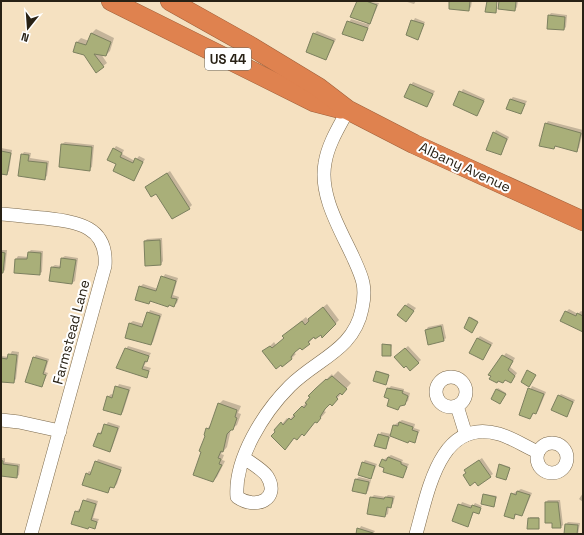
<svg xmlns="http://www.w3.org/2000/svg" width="584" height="535" viewBox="0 0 584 535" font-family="'Space Grotesk',sans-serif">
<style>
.shadow{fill:#0003}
.building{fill:#a9af79;stroke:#7c805f}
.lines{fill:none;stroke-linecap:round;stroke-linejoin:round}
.minor-casing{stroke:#7b694c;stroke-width:14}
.highway-casing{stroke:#9f603b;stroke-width:20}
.minor{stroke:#fff;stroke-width:13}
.highway{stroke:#df824f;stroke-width:19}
.labels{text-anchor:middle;stroke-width:4;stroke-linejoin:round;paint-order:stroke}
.shield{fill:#fff;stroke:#68645b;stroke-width:1}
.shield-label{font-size:13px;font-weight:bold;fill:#282115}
.street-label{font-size:14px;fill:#282115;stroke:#fff}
</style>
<rect width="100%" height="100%" fill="#f5e1c1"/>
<g class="shadow">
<polygon points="358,1 379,3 363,40 344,33 351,19 367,24"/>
<polygon points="404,1 416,1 414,4"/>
<polygon points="450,1 472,1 471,7 468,10"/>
<polygon points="500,1 518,1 517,7 515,10"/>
<polygon points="551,13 567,15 566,27 564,29 549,16"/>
<polygon points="415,18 425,22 418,38 407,34"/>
<polygon points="96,29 114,38 110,51 106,55 101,54 107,63 103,66 84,55 77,42 81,38 89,41 92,33"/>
<polygon points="317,31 336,39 326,59 314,34"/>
<polygon points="413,82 435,91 427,106 411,85"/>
<polygon points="463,89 485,99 477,115 454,105"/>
<polygon points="513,97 527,101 521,113 511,99"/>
<polygon points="548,121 583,130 579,148 576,150 556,145 553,148 546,124"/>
<polygon points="496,130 509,137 501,154 487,149"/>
<polygon points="65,142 94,145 92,167 89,169 62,144"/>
<polygon points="116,146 124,150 122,154 135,161 139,156 145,159 133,180 118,164 114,149"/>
<polygon points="1,148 12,150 9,171 6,174 1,173"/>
<polygon points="24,152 31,153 30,158 49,161 47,176 44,178 22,155"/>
<polygon points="170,171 192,205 189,208 146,187"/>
<polygon points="162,238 163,261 161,264 145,241 147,239"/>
<polygon points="1,250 7,250 5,270 1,274"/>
<polygon points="31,250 43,251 42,272 39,274 15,272 16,259 18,256 28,257 29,252"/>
<polygon points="65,256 78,258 75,281 72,283 52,267 55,265 61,266 62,258"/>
<polygon points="165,274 178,278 173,295 179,297 177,303 174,305 152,301 149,303 140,287 143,284 158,289"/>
<polygon points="408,303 416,308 408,318 399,315"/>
<polygon points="327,304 339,320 323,336 321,334 314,336 309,343 302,349 300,347 294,353 296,354 292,358 268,348 274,342 276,345 285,338 288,332 306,317 308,320"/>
<polygon points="569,309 578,314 581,311 583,312 583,331 566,312"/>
<polygon points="150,310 162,314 153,342 151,344 130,323 133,321 144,324"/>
<polygon points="471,317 478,321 473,330 470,318"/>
<polygon points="443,324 446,338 444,340 426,330 428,327"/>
<polygon points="480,336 493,343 483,359 477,339"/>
<polygon points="384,344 392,344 390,355 383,345"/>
<polygon points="128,346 151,353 144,366 151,368 146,377 126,349"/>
<polygon points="408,346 421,360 410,370 396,357"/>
<polygon points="12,351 19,352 16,379 13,382 1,374 1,356 9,357"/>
<polygon points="506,353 515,358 510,367 517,373 513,379 490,374"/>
<polygon points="36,355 49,359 45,372 48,373 42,386 34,358"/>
<polygon points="338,371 351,383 332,404 330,403 324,411 326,412 317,422 316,421 295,437 285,449 272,436 287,418 289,420 308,401 315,390 332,374 333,376"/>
<polygon points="378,371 389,374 386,383 377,372"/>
<polygon points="119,384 131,387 123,412 121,414 108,397 111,394 114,395"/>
<polygon points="391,386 404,389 404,391 410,393 408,401 401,404 398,409 390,399 388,389"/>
<polygon points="532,386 546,392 538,411 535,413 534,412 530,418 522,407"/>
<polygon points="498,388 506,393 501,402 497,389"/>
<polygon points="561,394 575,400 566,416 559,396"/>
<polygon points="223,400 241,406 238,413 241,414 237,425 231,429 227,447 221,454 224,455 222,460 225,461 217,477 213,481 207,429 211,424 219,404"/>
<polygon points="402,420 415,424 414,428 420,430 414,442 391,435 386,447 376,445 381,432 391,434 394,425"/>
<polygon points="108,422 120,426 112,448 110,451 99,433 103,431"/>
<polygon points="391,455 403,460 402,462 409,464 403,476 385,467 383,460"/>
<polygon points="1,458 5,458 5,462 20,464 19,475 16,477 1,475"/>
<polygon points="482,458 493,474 490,476 467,472 468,468"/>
<polygon points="98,459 122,467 117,484 114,487 112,486 108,491 87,474 89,471 92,472"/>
<polygon points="365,460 377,464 371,478 363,463"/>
<polygon points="501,464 510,467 507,478 500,465"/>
<polygon points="359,477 371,480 368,491 365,493 356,479"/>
<polygon points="521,489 532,493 524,512 522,515 517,513 514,518 512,494"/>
<polygon points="583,493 583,502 579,499"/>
<polygon points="485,494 497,496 494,506 484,495"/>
<polygon points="374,495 386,497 388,495 395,496 393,504 389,506 388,514 385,516 371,498"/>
<polygon points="87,498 98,501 93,518 99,519 95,528 90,526 88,528 76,512 79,509 81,510"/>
<polygon points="548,500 560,500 563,525 561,527 546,502"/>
<polygon points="462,502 473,506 475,503 482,506 478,513 474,512 468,525 454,521"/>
<polygon points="530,517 539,517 538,528 528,528"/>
<polygon points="568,522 580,523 578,534 565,534 566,524"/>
<polygon points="361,526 375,531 373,534 357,534"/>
</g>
<g class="building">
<polygon points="357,1 366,1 377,5 370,24 350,17"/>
<polygon points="449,1 470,1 469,11 449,9"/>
<polygon points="487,1 497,1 496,13 485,12"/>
<polygon points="499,1 516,1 515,11 498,9"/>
<polygon points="548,15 565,17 564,30 547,29"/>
<polygon points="411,20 424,24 418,40 406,35"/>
<polygon points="347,21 368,28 363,41 342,34"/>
<polygon points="91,33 111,42 106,56 94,54 104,67 96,73 84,55 73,52 76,42 86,45"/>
<polygon points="313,33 334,41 326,60 306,52"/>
<polygon points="410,84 433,94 427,107 404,97"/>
<polygon points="459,91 484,101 477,116 453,105"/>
<polygon points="510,99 525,104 521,114 506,109"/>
<polygon points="545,123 581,133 577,152 555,146 554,149 539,146"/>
<polygon points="493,132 507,139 501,155 486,150"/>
<polygon points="61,144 92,147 90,171 59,167"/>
<polygon points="113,148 122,153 120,157 133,163 135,158 143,162 134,181 113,171 116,164 107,160"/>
<polygon points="1,151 11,153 7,175 1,174"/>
<polygon points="21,154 29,155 28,161 47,163 45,180 18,176"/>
<polygon points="167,173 190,209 172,219 156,194 151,197 145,187"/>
<polygon points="160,240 161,265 145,266 144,241"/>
<polygon points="1,252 5,253 3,273 1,273"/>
<polygon points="28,252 41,253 40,275 14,273 15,259 27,259"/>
<polygon points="61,258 76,260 72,284 49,281 51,267 60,268"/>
<polygon points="161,276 176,281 171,298 177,299 174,307 169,305 168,307 150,301 149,304 135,300 139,286 156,291"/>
<polygon points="405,305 414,311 406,322 397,315"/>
<polygon points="323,307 336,324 322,338 321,335 315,339 314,337 308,342 310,344 302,350 300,348 295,352 291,357 292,359 282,367 281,365 276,369 262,351 270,346 272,348 284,338 282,336 302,321 305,325 309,321 308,319"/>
<polygon points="565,311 576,316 577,313 583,316 583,332 560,321"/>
<polygon points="147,312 160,316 151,345 125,338 129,323 142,327"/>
<polygon points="469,317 478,322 472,333 464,328"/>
<polygon points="441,326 444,341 428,345 425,330"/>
<polygon points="477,338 491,345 483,360 469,353"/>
<polygon points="382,344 391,345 391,356 382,356"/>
<polygon points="125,348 149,356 147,362 145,361 142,369 149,371 147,378 116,368"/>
<polygon points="405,348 419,363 410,371 406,366 404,368 394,357"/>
<polygon points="8,354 17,355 14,383 1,382 1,358 7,359"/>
<polygon points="502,355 513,361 508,370 515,376 511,383 505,380 503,383 498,381 497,383 489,379 491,376 488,375"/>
<polygon points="33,357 47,361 43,374 46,375 42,387 25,382"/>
<polygon points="527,370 536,375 529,387 521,382"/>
<polygon points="376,371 389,375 386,385 373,381"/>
<polygon points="332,376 347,389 342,395 340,393 336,397 338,399 332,406 330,404 325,409 320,417 321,418 317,423 315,422 304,436 302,434 297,440 294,438 285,450 271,436 275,432 274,430 281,422 283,425 289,418 291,420 295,416 293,415 302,406 304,408 307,404 305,403 310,397 308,396 315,389 326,379 327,380"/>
<polygon points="115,386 129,390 121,415 103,410 107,396 112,398"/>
<polygon points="387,388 403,391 402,393 408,396 405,405 400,406 398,410 387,406 389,399 384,397"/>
<polygon points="528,388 544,394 536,414 533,413 530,419 519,415"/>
<polygon points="496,389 506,394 500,404 491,399"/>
<polygon points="558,395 573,402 567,417 551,410"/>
<polygon points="218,403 237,410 235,417 237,418 233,430 231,430 227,434 223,452 221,451 218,458 221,459 219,464 222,465 213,482 193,475 201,452 199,451 205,436 204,435 206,428 209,429"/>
<polygon points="399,422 413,427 412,430 418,432 415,443 409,441 408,443 390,436 393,425 398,426"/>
<polygon points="104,424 118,428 110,452 93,446 98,433 101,434"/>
<polygon points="378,434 389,437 386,449 374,446"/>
<polygon points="388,457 401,462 401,464 407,467 403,478 383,472 384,468 379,466 382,459 386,461"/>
<polygon points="1,460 3,461 3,464 18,466 17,478 1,476"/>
<polygon points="479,460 491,477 478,486 475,482 470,486 463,475 466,473 464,470"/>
<polygon points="95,461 121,470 114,488 110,487 108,493 82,485 86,473 90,475"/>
<polygon points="362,462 375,466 371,479 358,475"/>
<polygon points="499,464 510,468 506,480 496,477"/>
<polygon points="355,479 369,482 366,494 352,491"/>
<polygon points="517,491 530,495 522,516 515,514 514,519 504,516 511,493 516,495"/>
<polygon points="483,494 496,497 494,507 481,504"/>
<polygon points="370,497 384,499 385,497 393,498 391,508 387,507 385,517 367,514"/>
<polygon points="83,500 96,504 91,520 97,522 95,529 89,527 88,529 71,524 75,511 79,512"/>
<polygon points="545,502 558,502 561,528 552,528 552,523 545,523"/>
<polygon points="458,504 471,508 472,505 481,508 479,514 473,512 468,527 452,521"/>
<polygon points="528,518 539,518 539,529 527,529"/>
<polygon points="565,524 578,525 577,534 564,534"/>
<polygon points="357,528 373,533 372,534 356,534"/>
</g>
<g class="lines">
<g class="minor-casing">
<g id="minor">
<path d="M1,214C15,215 30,217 44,218C76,222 108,225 105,266L31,534"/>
<circle cx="451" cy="392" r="15"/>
<polyline points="457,406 466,435"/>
<polyline points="1,420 19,422 60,431"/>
<circle cx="552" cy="458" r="15"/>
<path d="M244,458C251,463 262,469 267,476C281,498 257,511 237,497C234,459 264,412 290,386C317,359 354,350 362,309C367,286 362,277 353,257C340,229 319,195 325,163C328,144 339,127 348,110"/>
<path d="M416,534C428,493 439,417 499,434C513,438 526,447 538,452"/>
</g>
</g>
<g class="highway-casing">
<g id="highway">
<polyline points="111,1 314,102 341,109"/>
<polyline points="170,1 252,47 318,87 348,110 414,144 583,221"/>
</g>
</g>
<use href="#minor" class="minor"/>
<use href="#highway" class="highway"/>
</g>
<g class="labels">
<rect class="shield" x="205" y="48" width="46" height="22" rx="3"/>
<g class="shield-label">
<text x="228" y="64">US 44</text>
</g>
<g class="street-label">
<text transform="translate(465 167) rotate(25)" y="5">Albany Avenue</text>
<text transform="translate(71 332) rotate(-75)" y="5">Farmstead Lane</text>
</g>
</g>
<rect width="584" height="535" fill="none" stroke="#282115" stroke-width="4"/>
<g transform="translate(28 28) rotate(197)" stroke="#ffffff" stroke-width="3" paint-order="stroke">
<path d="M0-3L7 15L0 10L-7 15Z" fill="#282115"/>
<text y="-6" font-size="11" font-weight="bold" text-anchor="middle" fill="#282115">N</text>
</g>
</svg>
